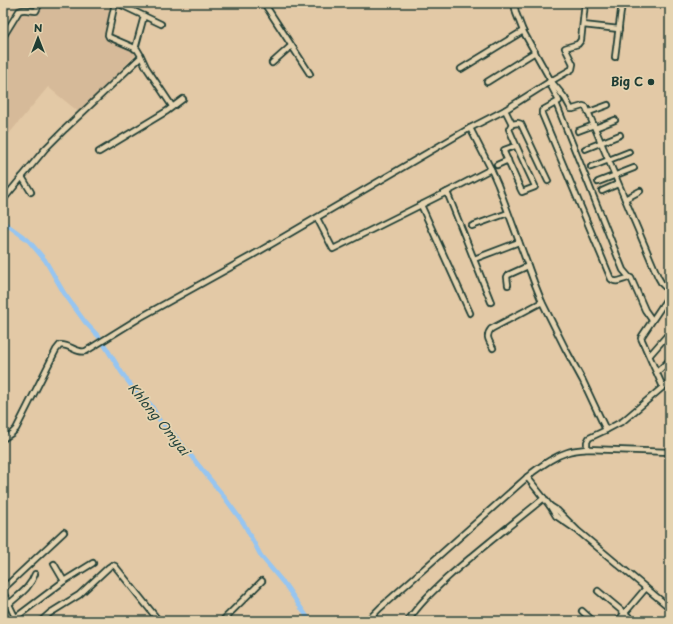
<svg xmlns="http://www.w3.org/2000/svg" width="673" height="624" viewBox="0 0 673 624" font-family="'Playpen Sans',sans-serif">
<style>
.built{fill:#d6ba99}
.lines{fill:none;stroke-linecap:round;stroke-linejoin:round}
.canal{stroke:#96c5f1;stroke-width:4.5}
.minor-casing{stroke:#1f3d34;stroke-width:8}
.minor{stroke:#e5d3b0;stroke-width:4.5}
.poi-dot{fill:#1f3d34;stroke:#e5d3b0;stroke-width:1.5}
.labels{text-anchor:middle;stroke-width:3.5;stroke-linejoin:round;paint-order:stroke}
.poi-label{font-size:12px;font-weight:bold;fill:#1f3d34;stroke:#e5d3b0;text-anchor:end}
.water-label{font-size:13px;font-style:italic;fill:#25443d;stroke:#e5d3b0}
</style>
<rect width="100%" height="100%" fill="#e3c9a6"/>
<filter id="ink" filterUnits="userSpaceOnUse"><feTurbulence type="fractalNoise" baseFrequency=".025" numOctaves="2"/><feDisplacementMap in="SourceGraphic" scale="8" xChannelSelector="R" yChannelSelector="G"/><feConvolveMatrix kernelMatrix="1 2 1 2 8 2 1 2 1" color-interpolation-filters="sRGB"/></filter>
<g filter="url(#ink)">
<polygon class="built" points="43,3 112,3 104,35 138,52 80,113 48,87 3,141 3,39 23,10 37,17"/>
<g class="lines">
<polyline class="canal" points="3,222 28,240 45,260 64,293 85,322 100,338 122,373 135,391 151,405 160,421 174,435 222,494 244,524 261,556 286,586 310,621"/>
<g class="minor-casing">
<g id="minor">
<polyline points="115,3 108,35 109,37 137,49 140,54 146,67 172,106"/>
<polyline points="117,3 161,24"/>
<polyline points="264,3 310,74"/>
<polyline points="344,3 345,4"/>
<polyline points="514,3 516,13 523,31 551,81 565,98 571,109 573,109 583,106 586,107 658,277 662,284 670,292"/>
<polyline points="583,25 619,29"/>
<path d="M3,37L19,11C24,8 30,11 36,11L40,3"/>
<polyline points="135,49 144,16"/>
<polyline points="615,57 622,3"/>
<polyline points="272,63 291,46"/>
<polyline points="461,69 523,31"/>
<polyline points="487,82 535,52"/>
<path d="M549,82L559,101L543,110L542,111V114L611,279C617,285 624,277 631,278L645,310L652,320"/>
<polyline points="556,103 623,270 629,277"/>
<polyline points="505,110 512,124 518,123 521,124 548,181"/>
<polyline points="589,112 608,105"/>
<path d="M512,124L509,129C517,148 526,167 535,186V187L522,192L521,190L504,152V150L515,146"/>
<polyline points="470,128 491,169 498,185 534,282 542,302 565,348 583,381 606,430"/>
<polyline points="595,128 615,120"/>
<polyline points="578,131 594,125"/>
<polyline points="585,149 620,135"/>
<polyline points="99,152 167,111 183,99"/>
<polyline points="497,165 508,160"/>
<polyline points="591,167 629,152"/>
<polyline points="22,177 31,192"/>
<polyline points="598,182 634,168"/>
<polyline points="602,191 618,184"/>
<polyline points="447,192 491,302"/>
<polyline points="625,199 640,191"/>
<polyline points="3,200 45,149 65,129 141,57"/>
<polyline points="421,205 470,313"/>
<polyline points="317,218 333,249 447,192 491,169"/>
<polyline points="472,226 508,213"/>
<polyline points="474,259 519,242"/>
<polyline points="508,285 507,277 508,275 528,266"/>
<path d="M493,348C489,341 485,336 491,329L542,302"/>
<polyline points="650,355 670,332"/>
<polyline points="657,372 670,360"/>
<polyline points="663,387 641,338 642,336 670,294"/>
<path d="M3,439L12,433L16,429L56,350L60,345C70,344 77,354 86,351L141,317L251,256L470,128L505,110L551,81L572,69L573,64L565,48L578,44L581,40L585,3"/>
<polyline points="587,449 587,442 589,438 606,430 623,421 670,381"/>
<polyline points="527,477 550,506 556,516 575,529"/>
<polyline points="550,506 558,511 578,531 670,608"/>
<polyline points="54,564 64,581"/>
<polyline points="3,589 64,532"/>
<polyline points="598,591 634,621"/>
<polyline points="3,592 17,621"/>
<path d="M9,604C20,594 30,588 35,574"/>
<polyline points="582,611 593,621"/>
<polyline points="15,618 64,581 93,563"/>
<polyline points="41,621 50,613 79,595 109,567 112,565 115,566 159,621"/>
<polyline points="222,621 262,581"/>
<path d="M367,621L380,608L533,472C544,464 555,456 568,452C574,450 581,450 587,449L670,452"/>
<path d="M408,621C418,605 433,591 447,578C478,550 511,525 544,498"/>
<polyline points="618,621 646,588"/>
</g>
</g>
<use href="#minor" class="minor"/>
</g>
</g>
<circle class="poi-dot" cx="651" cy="82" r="4"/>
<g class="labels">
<g class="poi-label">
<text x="643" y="86">Big C</text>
</g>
<g class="water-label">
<text transform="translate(159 419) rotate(51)" y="5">Khlong Omyai</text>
</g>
</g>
<rect width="673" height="624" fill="none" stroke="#e5d3b0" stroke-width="16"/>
<rect x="8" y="8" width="657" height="608" fill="none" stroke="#1f3d34" stroke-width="1.5" filter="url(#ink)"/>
<g transform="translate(38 38)" stroke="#e5d3b0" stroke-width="3" paint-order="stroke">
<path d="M0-3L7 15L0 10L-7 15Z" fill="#1f3d34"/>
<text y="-6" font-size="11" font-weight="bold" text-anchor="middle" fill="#1f3d34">N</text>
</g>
</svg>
